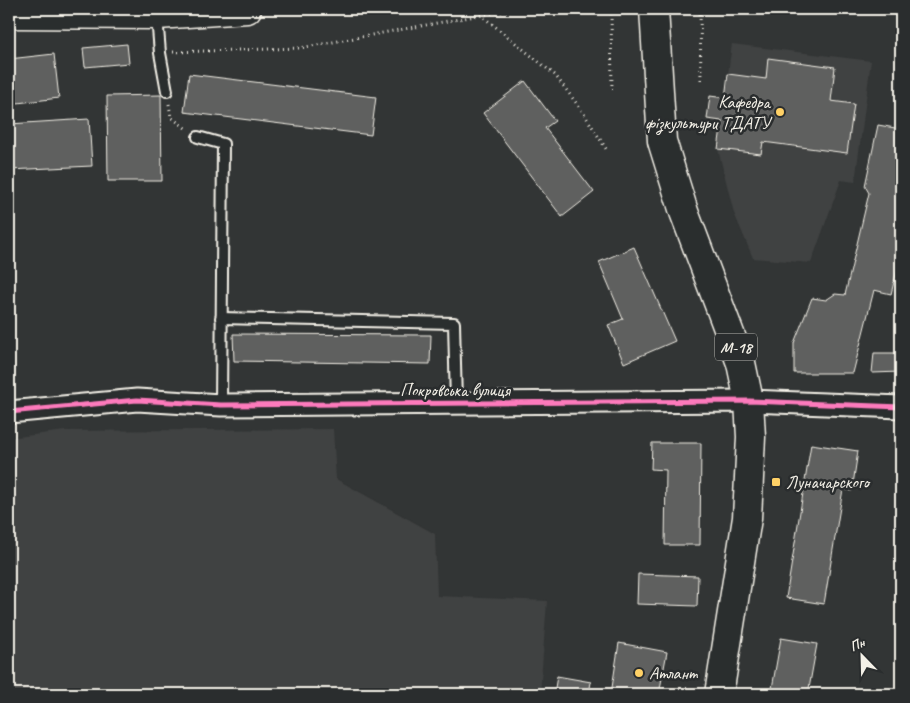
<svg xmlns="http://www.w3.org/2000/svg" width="910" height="703" viewBox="0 0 910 703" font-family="Caveat,sans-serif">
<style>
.built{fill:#404242}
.building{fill:#5f605f;stroke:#f4f1e8}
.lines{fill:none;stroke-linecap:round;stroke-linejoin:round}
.lane-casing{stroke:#f4f1e8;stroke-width:14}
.street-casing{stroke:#f4f1e8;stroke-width:25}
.highway-casing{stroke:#f4f1e8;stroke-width:31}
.path{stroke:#f4f1e8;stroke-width:3;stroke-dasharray:1 4;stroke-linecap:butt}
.lane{stroke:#2a2d2e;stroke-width:10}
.street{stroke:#2a2d2e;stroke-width:21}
.highway{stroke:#2a2d2e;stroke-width:28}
.cycleway-casing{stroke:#2a2d2e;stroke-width:8}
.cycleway{stroke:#fd7abc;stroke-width:5}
.poi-dot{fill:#ffd166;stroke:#2a2d2e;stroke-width:2}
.labels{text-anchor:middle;stroke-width:5;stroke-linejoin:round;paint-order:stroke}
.shield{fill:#2a2d2e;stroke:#b7b6b0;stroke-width:1}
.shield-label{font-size:16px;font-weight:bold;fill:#f4f1e8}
.poi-label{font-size:18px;fill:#f4f1e8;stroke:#2a2d2e;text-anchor:start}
.street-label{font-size:18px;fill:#f4f1e8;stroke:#2a2d2e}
</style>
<rect width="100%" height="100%" fill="#323535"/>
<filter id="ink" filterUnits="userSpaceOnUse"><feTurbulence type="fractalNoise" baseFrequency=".02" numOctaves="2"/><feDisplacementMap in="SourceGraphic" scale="10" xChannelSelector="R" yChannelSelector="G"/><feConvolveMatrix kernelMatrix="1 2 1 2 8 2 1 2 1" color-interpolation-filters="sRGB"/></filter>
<g filter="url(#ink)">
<g class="built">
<polygon points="732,44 871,61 855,182 841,180 811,263 753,258 734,213 718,149"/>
<polygon points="333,429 336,479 435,534 437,596 547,601 540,694 9,694 9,438 65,431"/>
</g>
<g class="building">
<polygon points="127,44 129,63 85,67 83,48"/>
<polygon points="54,54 59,98 9,104 9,59"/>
<polygon points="768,58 835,67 831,101 854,104 847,153 763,142 761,154 718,149 722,121 707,119 710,96 725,98 728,74 766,79"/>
<polygon points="189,74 376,97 371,135 184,112"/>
<polygon points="525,81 555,121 545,128 594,192 562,217 483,113"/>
<polygon points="161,95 162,181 108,181 107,96"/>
<polygon points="89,119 92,166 9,170 9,124"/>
<polygon points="878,125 901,129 901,254 891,294 874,290 853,373 794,373 794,343 812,298 826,300 835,294 845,295 869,193 865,186"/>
<polygon points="634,247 675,341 624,363 608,325 623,319 599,262"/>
<polygon points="233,334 431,335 430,364 234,361"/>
<polygon points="874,353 901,353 901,372 872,373"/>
<polygon points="652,443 701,443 700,545 665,545 666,470 651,469"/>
<polygon points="811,444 858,451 852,491 843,489 824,604 786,598"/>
<polygon points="638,574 698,576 697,606 637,604"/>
<polygon points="781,638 817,644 808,694 771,694"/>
<polygon points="619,643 667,652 659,694 611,694"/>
<polygon points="557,676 591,682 589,694 554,694"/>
</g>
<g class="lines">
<g class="lane-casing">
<g id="lane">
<polyline points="157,16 160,53 167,91"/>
<polyline points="198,137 223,144 221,405"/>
<polyline points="221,318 454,323 456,403"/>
</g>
</g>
<g class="street-casing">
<polyline id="street" points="9,412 137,400 221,405 749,401 901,407"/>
</g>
<g class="highway-casing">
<g id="highway">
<polyline points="654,9 662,141 684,212 741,363 749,401 751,437 747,518 719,694"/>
<polyline points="9,14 157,15 247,9"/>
</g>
</g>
<g class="path">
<polyline points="611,9 612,92"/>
<polyline points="700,9 701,80"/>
<polyline points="481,15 518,9"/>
<polyline points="173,52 300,48 481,15 555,75 583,112 608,152"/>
<polyline points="169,104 171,117 188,130"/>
</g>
<use href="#lane" class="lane"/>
<use href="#street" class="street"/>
<use href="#highway" class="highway"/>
<g class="cycleway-casing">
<polyline id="cycleway" points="9,412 137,400 221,405 749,401 901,407"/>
</g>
<use href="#cycleway" class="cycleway"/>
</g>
</g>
<g class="poi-dot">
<circle cx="780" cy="112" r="5"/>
<rect x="771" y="477" width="10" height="10" rx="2.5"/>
<circle cx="639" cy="673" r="5"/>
</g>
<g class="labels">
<rect class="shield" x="715" y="333.5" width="42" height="27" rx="4"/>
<g class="shield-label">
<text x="736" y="353">М-18</text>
</g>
<g class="poi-label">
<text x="770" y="108" text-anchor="end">Кафедра<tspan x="770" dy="21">фізкультури ТДАТУ</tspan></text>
<text x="786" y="488">Луначарского</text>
<text x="649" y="679">Атлант</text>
</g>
<g class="street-label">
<text x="455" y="396">Покровська вулиця</text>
</g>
</g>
<rect width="910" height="703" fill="none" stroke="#2a2d2e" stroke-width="30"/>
<rect x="15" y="15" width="880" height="673" fill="none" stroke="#f4f1e8" stroke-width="2" filter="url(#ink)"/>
<g transform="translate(862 656) rotate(337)" stroke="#2a2d2e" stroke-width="4" paint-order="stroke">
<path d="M0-4L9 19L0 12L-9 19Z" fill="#f4f1e8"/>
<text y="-8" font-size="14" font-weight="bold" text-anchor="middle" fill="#f4f1e8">Пн</text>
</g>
</svg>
